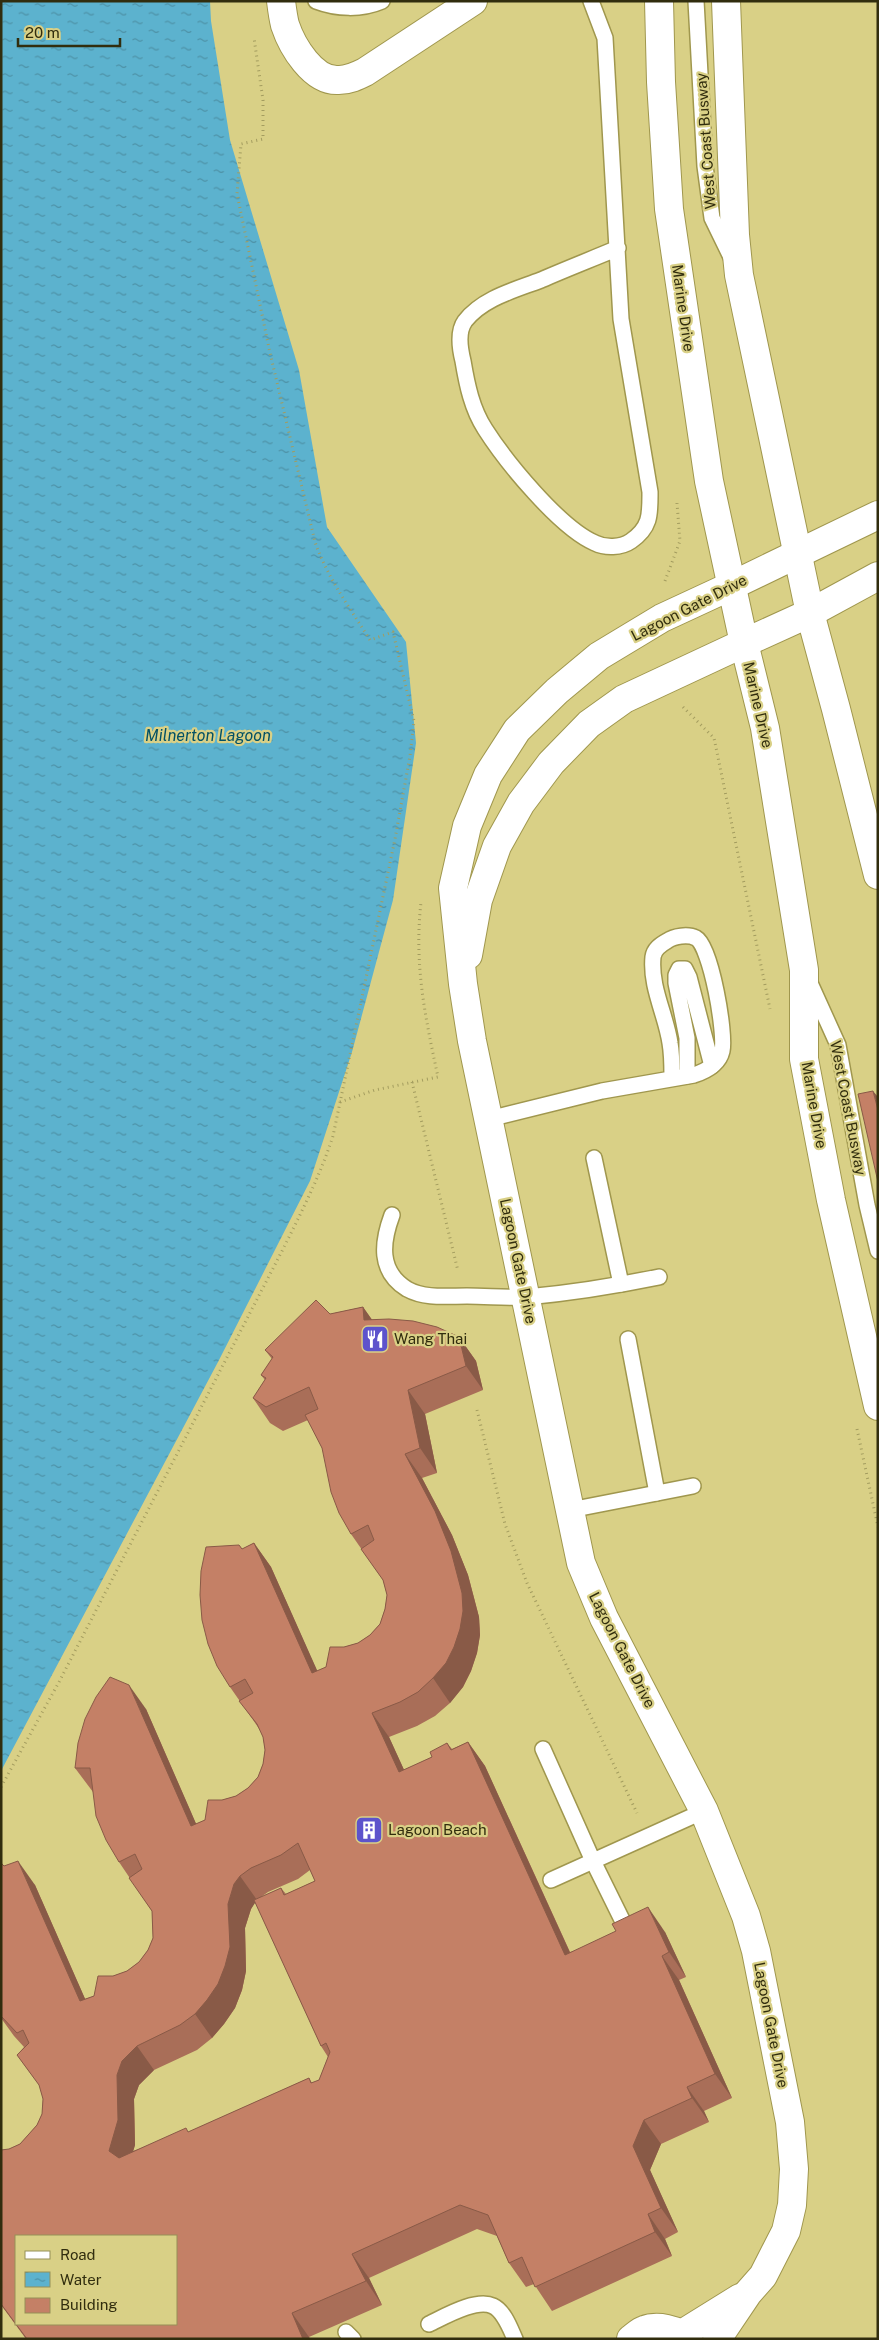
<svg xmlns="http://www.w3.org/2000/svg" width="879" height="2340" viewBox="0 0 879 2340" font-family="'Public Sans',sans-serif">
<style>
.water{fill:url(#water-ripples)}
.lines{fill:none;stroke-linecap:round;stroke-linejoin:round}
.lane-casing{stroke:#a0974e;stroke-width:18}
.street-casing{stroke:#a0974e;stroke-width:30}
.secondary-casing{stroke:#a0974e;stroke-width:30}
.primary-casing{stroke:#a0974e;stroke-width:30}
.path{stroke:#a39c5f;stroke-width:3;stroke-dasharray:1 4;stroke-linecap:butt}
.lane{stroke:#fff;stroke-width:15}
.street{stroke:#fff;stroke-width:28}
.secondary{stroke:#fff;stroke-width:28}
.primary{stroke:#fff;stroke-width:28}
.wall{fill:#a96e58;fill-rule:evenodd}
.shaded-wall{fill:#895a47}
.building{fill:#c48066;stroke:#895a47;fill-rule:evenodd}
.labels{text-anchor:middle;stroke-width:4.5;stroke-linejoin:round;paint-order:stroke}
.street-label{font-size:15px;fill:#312d0e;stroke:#d9d086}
.poi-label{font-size:15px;fill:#312d0e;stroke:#d9d086;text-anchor:start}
.water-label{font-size:16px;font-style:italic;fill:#035165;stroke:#d9d086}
</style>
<defs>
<pattern id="water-ripples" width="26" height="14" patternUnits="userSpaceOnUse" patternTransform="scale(1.25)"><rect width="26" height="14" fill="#5cb2ce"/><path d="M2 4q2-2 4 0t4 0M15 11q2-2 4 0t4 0" fill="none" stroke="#4d91a6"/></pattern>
</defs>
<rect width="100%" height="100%" fill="#d9d086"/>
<polygon class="water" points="1,1 210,1 211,21 230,140 299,370 327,527 406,642 416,743 393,900 352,1052 310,1181 218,1362 1,1771"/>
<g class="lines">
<g class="lane-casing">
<g id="lane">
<path d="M316,1C337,9 361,10 382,1"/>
<path d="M591,1L605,38L621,319L650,492C650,514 651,527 631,541C621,548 605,548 595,543C560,528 506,462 485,429C472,409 467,385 463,361C460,349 457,332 465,321C483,298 515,290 541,280C566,269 592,259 618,248"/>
<polyline points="696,1 705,166 712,218 731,257"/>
<polyline points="810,983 838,1045 867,1205 878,1251"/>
<polyline points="687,1076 687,1038 676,983 676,975 679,969 685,969 689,977 712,1066"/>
<path d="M489,1119L602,1091L694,1075C706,1071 719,1064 722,1051C726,1034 711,946 696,938C688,934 674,936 667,941C660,945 654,949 653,957C650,987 666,1015 670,1043C672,1054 672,1066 672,1077"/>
<polyline points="594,1158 621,1284"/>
<path d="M392,1215C382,1242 378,1271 407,1289C425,1299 447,1296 467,1296C487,1296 508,1298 527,1297C571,1293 615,1286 659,1277"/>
<polyline points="628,1339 657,1493"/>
<polyline points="570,1510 693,1486"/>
<polyline points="543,1749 593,1861 630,1936"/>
<polyline points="551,1880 704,1811"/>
<path d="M429,2324C444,2317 476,2298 493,2306C504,2311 510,2328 515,2339"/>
<polyline points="346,2332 353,2339"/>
</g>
</g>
<g class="street-casing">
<g id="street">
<path d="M281,1C282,9 283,17 285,25C292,46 313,82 339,80C349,80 357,76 365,72L473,1"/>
<polyline points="468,955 478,900 497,846 521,803 551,763 589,724 624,699 744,643"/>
<polyline points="682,2334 740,2298"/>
<path d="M631,2339C635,2336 640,2331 644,2330C657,2325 677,2329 686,2339"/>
<polyline points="717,2339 748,2293 763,2276 786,2231 792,2205 794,2169 790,2122 756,1951 746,1916 704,1811 604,1618 581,1563 472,1041 463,984 453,888 467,826 488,775 517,730 557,691 599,656 662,618 731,586"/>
</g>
</g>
<g class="secondary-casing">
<g id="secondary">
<polyline points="731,586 878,515"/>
<polyline points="744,643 810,613 878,576"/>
</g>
</g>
<g class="primary-casing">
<g id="primary">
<polyline points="659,1 661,82 669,209 709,481 744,643 765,728 804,970 804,1059 831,1200 878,1406"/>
<polyline points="726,1 735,235 739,275 810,613 836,709 878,875"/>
</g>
</g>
<g class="path">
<polyline points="665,581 680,541 677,503"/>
<polyline points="683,707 714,738 770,1009"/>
<polyline points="412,1082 458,1271"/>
<path d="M340,1102L375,1090L438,1077C425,1016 414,965 421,902"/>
<polyline points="477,1410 505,1524 527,1583 637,1813"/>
<polyline points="857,1429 878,1527"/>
<path d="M1,1787L59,1682L282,1251C301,1213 320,1176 333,1136L395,839L410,756L414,721L393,632L370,640C350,608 328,579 315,542L270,353L237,194L241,144L263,139V100L254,38"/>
</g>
<use href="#lane" class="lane"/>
<use href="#street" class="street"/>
<use href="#secondary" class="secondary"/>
<use href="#primary" class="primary"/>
</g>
<path class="wall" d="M363,1307L372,1320L459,1337L476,1361L483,1390L425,1414L437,1473L422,1478L452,1535L468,1575L479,1617L480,1635L477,1653L471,1671L463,1687L450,1703L435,1716L417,1726L389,1737L404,1770L432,1757L447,1743L452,1749L468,1742L485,1766L570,1952L665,1932L686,1977L679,1980L732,2098L704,2111L709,2122L661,2144L650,2170L678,2232L665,2239L672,2256L552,2311L534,2284L526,2287L509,2263L497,2236L477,2229L369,2278L382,2305L309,2337L310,2339H26L1,2305L9,2149L20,2144L37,2125L42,2114L43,2099L40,2086L17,2055L24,2047L14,2036L1,2018V1862L4,1866L35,1885L85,1999L94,1996L113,1976L127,1971L139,1962L148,1950L153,1938L152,1911L119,1862L93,1792L75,1768L146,1709L196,1824L205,1820L222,1800L236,1796L248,1788L258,1777L263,1764L265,1750L263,1737L260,1730L230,1687L239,1545L242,1549L254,1543L271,1567L317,1671L326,1667L344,1647L358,1643L370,1635L380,1624L385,1609L387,1595L383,1580L351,1534L322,1448L308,1420L283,1431L270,1423L253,1398L265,1380L261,1375L272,1359L265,1350L330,1314ZM310,1870L315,1881L286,1894L281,1888L261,1897L268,1892L298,1879ZM255,1902L321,2046L328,2057L319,2080L312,2083L309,2078L189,2132L133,2151L135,2145L134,2099L139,2085L154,2070L197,2050L212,2038L224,2024L235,2008L242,1990L246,1971L245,1928L251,1909Z"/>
<g class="shaded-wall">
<polygon points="873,1091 878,1097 878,1110"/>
<polygon points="363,1307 380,1331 364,1320"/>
<polygon points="459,1337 476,1361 483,1390 466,1366"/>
<polygon points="408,1390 425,1414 437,1473 420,1448"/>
<polygon points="405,1454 422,1478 452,1535 468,1575 479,1617 480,1635 477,1653 471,1671 463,1687 450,1703 433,1678"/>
<polygon points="254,1543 271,1567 329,1697 312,1673"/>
<polygon points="129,1685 146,1709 208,1851 191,1826"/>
<polygon points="372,1713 389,1737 416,1796 399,1772"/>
<polygon points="468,1742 485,1766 582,1979 565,1955"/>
<polygon points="18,1861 35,1885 97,2026 80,2001"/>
<polygon points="240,1876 257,1900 251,1909 245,1928 246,1971 242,1990 235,2008 224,2024 212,2038 195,2014 234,1884"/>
<polygon points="648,1907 665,1932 686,1977 669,1952"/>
<polygon points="662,1956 679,1980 732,2098 715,2074"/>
<polygon points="137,2046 154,2070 139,2085 134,2099 135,2145 126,2176 109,2151 117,2075 122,2061"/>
<polygon points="687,2087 704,2111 709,2122 692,2098"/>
<polygon points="644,2120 661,2144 650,2170 678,2232 661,2208 633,2146"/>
<polygon points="648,2214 665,2239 672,2256 655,2232"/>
<polygon points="352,2254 369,2278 382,2305 366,2281"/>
<polygon points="292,2313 309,2337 310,2339 303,2339"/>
</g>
<g class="building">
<polygon points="873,1091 878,1110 878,1182 858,1094"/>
<path d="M316,1300L330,1314L363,1307L364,1320L389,1319L413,1321L437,1327L459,1337L466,1366L408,1390L420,1448L405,1454L435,1511L451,1551L462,1593L463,1611L460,1629L454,1647L446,1663L433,1678L418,1692L400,1702L372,1713L399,1772L432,1757L430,1752L447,1743L451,1750L468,1742L565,1955L616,1931L612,1924L648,1907L669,1952L662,1956L715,2074L687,2087L692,2098L644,2120L633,2146L661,2208L648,2214L655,2232L535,2287L522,2257L509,2263L488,2215L460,2205L352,2254L366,2281L292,2313L303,2339H27L1,2304V2150L9,2149L20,2144L37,2125L42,2114L43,2099L39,2085L17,2055L29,2043L23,2030L17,2033L1,2016V1863L4,1866L18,1861L80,2001L94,1996L98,1976H113L127,1971L139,1962L148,1950L153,1938L152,1911L129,1878L142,1869L135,1854L119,1862L106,1840L96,1816L90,1768H75L78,1743L85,1719L96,1697L110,1677L129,1685L191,1826L205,1820L208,1800H222L236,1796L248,1788L258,1777L263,1764L265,1750L263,1737L257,1724L239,1701L253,1693L245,1679L230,1687L217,1666L208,1644L202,1620L200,1595L201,1571L206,1547L239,1545L242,1549L254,1543L312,1673L326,1667L330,1647H344L358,1643L370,1635L380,1624L385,1609L387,1595L383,1580L361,1549L374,1540L368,1525L351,1534L339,1513L331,1492L322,1448L305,1415L318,1409L309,1387L266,1407L253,1398L266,1378L261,1375L273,1357L265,1350ZM298,1843L315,1881L284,1895L281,1888L254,1900L321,2046L326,2043L330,2052L319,2080L311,2083L309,2078L188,2132L186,2128L119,2158L109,2151L118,2120L117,2075L122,2061L137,2046L180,2025L195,2014L207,2000L218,1984L225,1966L230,1947L228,1904L234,1884L240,1876L251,1868L281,1855ZM16,2236H176V2324H16Z"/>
</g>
<defs>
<g id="restaurant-square" transform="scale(1.4375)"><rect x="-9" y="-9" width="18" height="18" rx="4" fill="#5d53cc" stroke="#d9d086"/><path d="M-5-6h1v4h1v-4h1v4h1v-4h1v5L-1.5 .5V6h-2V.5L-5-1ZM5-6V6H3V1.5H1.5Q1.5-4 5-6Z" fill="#fff"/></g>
<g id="building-square" transform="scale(1.4375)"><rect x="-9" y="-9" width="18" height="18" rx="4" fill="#5d53cc" stroke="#d9d086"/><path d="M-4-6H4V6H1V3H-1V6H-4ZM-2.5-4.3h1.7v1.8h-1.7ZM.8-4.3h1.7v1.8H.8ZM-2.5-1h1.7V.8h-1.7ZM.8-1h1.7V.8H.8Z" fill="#fff"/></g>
</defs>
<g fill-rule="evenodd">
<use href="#restaurant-square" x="375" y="1339"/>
<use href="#building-square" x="369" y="1830"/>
</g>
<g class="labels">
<g class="street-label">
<text transform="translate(706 141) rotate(-94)" y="5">West Coast Busway</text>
<text transform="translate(683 308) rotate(82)" y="5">Marine Drive</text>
<text transform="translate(689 608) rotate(-27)" y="5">Lagoon Gate Drive</text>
<text transform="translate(758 705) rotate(77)" y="5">Marine Drive</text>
<text transform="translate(814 1105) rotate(80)" y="5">Marine Drive</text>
<text transform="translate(848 1108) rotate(79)" y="5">West Coast Busway</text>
<text transform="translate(518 1261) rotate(78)" y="5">Lagoon Gate Drive</text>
<text transform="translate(622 1650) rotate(63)" y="5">Lagoon Gate Drive</text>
<text transform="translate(771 2025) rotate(79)" y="5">Lagoon Gate Drive</text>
</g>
<g class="poi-label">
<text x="394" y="1344">Wang Thai</text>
<text x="388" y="1835">Lagoon Beach</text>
</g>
<g class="water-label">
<text x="208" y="741">Milnerton Lagoon</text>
</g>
</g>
<rect width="879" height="2340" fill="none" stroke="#312d0e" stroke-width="5"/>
<rect x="15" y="2235" width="162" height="90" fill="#d9d086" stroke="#968f56"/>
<rect x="25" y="2251" width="25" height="8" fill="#ffffff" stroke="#968f56"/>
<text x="60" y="2260" font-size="15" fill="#312d0e">Road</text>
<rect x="25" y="2272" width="25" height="15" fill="url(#water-ripples)" stroke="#968f56"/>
<text x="60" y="2285" font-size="15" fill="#312d0e">Water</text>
<rect x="25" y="2298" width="25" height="15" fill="#c48066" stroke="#968f56"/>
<text x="60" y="2310" font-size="15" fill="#312d0e">Building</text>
<path d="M18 38v8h102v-8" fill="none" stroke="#312d0e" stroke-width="2.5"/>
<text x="25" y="38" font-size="15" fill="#312d0e" stroke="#d9d086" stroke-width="4" paint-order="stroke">20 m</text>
</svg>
